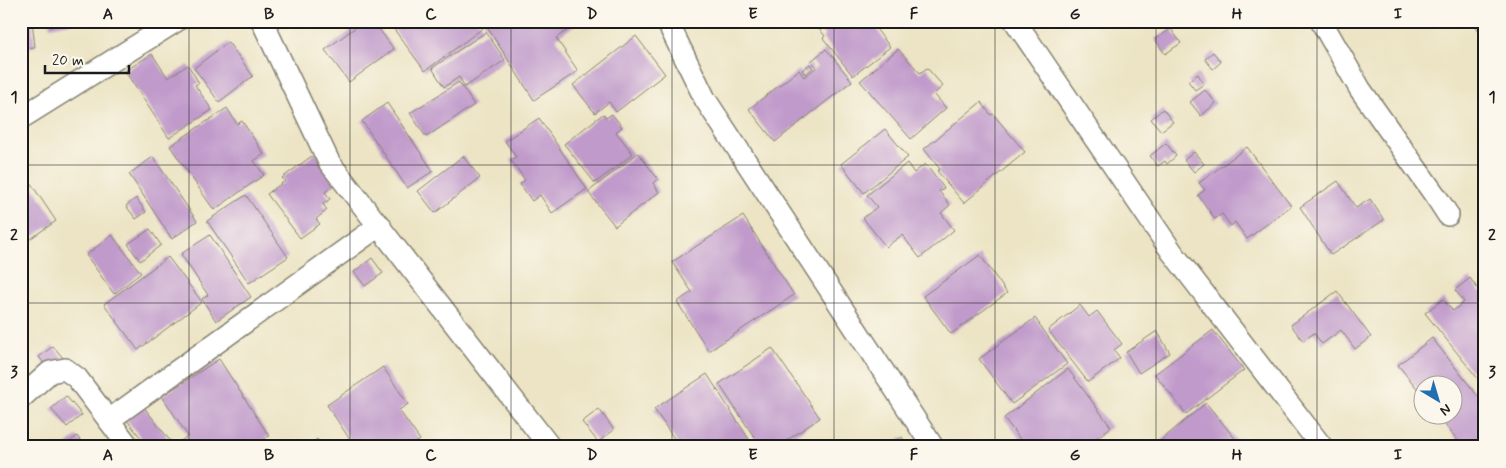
<svg xmlns="http://www.w3.org/2000/svg" width="1506" height="468" viewBox="0 0 1506 468" font-family="Mynerve,sans-serif">
<style>
.building{fill:#c09acb}
.lines{fill:none;stroke-linecap:round;stroke-linejoin:round}
.minor-casing{stroke:#848070;stroke-width:24}
.minor{stroke:#fff;stroke-width:21}
.grid{fill:none;stroke:#1c1c1c;stroke-width:1;stroke-opacity:0.55}
.neatline{fill:none;stroke:#1c1c1c;stroke-width:2}
.grid-label{font-size:16px;text-anchor:middle;font-weight:bold;fill:#1c1c1c}
</style>
<rect width="100%" height="100%" fill="#fbf7ec"/>
<filter id="ink" filterUnits="userSpaceOnUse"><feTurbulence type="fractalNoise" baseFrequency=".02" numOctaves="2"/><feDisplacementMap in="SourceGraphic" scale="10" xChannelSelector="R" yChannelSelector="G"/><feConvolveMatrix kernelMatrix="1 2 1 2 8 2 1 2 1" color-interpolation-filters="sRGB"/></filter>
<filter id="wash" filterUnits="userSpaceOnUse"><feTurbulence type="fractalNoise" baseFrequency=".0096" numOctaves="4" result="noise"/><feDisplacementMap in="SourceGraphic" scale="20" xChannelSelector="R" yChannelSelector="G"/><feGaussianBlur stdDeviation="1.12" result="paint"/><feColorMatrix in="noise" values="0 0 0 0 0 0 0 0 0 0 0 0 0 0 0 0 0 1.4 0 .05"/><feComposite in="paint" operator="in"/></filter>
<g filter="url(#wash)">
<rect width="100%" height="100%" fill="#ece4c4"/>
<g id="blocks">
<g class="building">
<polygon points="21,21 32,21 35,47 21,48"/>
<polygon points="49,21 77,21 77,22 50,27"/>
<polygon points="364,21 373,21 394,49 349,82 325,50"/>
<polygon points="399,21 478,21 483,28 425,71 393,28 400,23"/>
<polygon points="483,21 581,21 556,38 578,71 534,100"/>
<polygon points="813,21 870,21 890,47 853,76 823,38 825,36"/>
<polygon points="1473,21 1485,21 1485,30 1480,33"/>
<polygon points="1171,29 1181,43 1165,54 1155,39"/>
<polygon points="486,32 505,60 465,87 459,77 444,87 432,68"/>
<polygon points="636,36 665,74 616,112 609,102 595,113 573,85"/>
<polygon points="228,42 253,76 219,102 194,68"/>
<polygon points="826,49 852,81 775,142 749,109 799,70 804,77 817,67 811,61"/>
<polygon points="898,49 920,73 927,68 943,86 934,94 946,108 911,139 860,81"/>
<polygon points="1213,52 1221,62 1213,69 1205,59"/>
<polygon points="152,54 168,78 188,65 199,83 195,85 212,110 169,138 125,71"/>
<polygon points="810,64 813,68 805,74 802,70"/>
<polygon points="1198,74 1204,84 1195,90 1188,81"/>
<polygon points="459,82 474,105 426,137 410,113"/>
<polygon points="1205,90 1216,103 1201,116 1190,102"/>
<polygon points="981,102 991,115 993,114 1025,152 964,203 937,171 940,169 924,149"/>
<polygon points="387,103 433,171 407,188 362,121"/>
<polygon points="227,108 237,124 242,121 264,154 254,161 264,175 214,210 170,146"/>
<polygon points="1163,109 1173,122 1161,131 1151,119"/>
<polygon points="603,114 606,118 612,114 622,127 616,132 633,154 595,183 564,144"/>
<polygon points="539,118 587,189 552,213 540,195 532,201 520,184 525,180 511,160 516,157 505,141"/>
<polygon points="885,129 908,157 864,193 841,164"/>
<polygon points="1166,143 1176,156 1167,164 1165,161 1158,166 1150,156"/>
<polygon points="1247,147 1291,206 1247,239 1235,222 1231,226 1222,214 1215,219 1198,195 1205,190 1199,183"/>
<polygon points="1194,152 1204,164 1194,172 1184,160"/>
<polygon points="316,153 338,182 325,192 330,199 323,204 327,210 316,219 320,224 300,238 267,194 285,181 282,178"/>
<polygon points="638,153 658,179 653,183 659,192 615,226 588,192"/>
<polygon points="463,156 480,178 435,213 418,191"/>
<polygon points="153,157 197,221 172,239 129,174"/>
<polygon points="907,163 914,173 925,164 944,188 939,191 950,205 941,213 954,230 920,258 902,235 886,247 863,218 877,207 867,195"/>
<polygon points="28,179 56,221 21,245 21,183"/>
<polygon points="1338,181 1356,208 1370,199 1384,220 1331,255 1300,207"/>
<polygon points="246,195 288,257 249,283 207,221"/>
<polygon points="136,198 146,212 136,219 126,206"/>
<polygon points="743,216 794,295 709,351 677,302 692,292 672,262"/>
<polygon points="150,229 161,245 140,261 128,244"/>
<polygon points="112,235 141,273 114,294 86,255"/>
<polygon points="210,235 251,297 216,321 202,299 208,295 181,254"/>
<polygon points="980,255 1007,293 951,334 923,296"/>
<polygon points="168,257 202,302 138,350 104,304"/>
<polygon points="372,258 383,273 365,286 354,272"/>
<polygon points="1470,278 1480,292 1483,289 1485,291 1485,353 1483,355 1485,357 1485,375 1479,380 1425,313 1443,299 1453,311 1464,302 1455,290"/>
<polygon points="1337,291 1371,337 1355,349 1341,330 1322,344 1314,333 1303,341 1291,325"/>
<polygon points="1080,305 1089,317 1097,311 1122,344 1114,350 1120,358 1088,382 1048,330"/>
<polygon points="1035,318 1067,364 1012,404 979,359"/>
<polygon points="1213,330 1244,370 1186,414 1155,374"/>
<polygon points="1157,331 1170,353 1139,373 1126,352"/>
<polygon points="1432,338 1485,405 1485,447 1463,447 1438,416 1454,416 1454,386 1424,386 1424,397 1398,365"/>
<polygon points="53,346 64,359 49,370 39,357"/>
<polygon points="772,348 820,418 777,447 761,447 719,384"/>
<polygon points="219,359 269,436 252,447 182,447 179,442 188,436 162,396"/>
<polygon points="383,367 408,404 399,410 420,440 414,444 415,447 355,447 327,405"/>
<polygon points="1068,369 1111,427 1085,447 1026,447 1004,418"/>
<polygon points="707,374 754,447 671,447 677,443 654,409"/>
<polygon points="66,396 82,415 67,427 51,409"/>
<polygon points="1206,403 1242,447 1153,447"/>
<polygon points="143,406 175,447 148,447 126,419"/>
<polygon points="599,409 614,430 598,442 582,422"/>
<polygon points="77,436 85,447 64,447"/>
<polygon points="902,437 908,447 886,447"/>
<polygon points="317,439 323,447 307,447"/>
</g>
</g>
</g>
<g filter="url(#ink)">
<use href="#blocks" fill-opacity="0" stroke="#848070" stroke-width="1"/>
<g class="lines">
<g class="minor-casing">
<g id="minor">
<polyline points="262,21 329,162 550,447"/>
<polyline points="667,21 705,99 933,447"/>
<polyline points="1015,21 1172,252 1322,447"/>
<polyline points="1321,21 1360,89 1437,198 1448,215"/>
<polyline points="21,118 176,21"/>
<polyline points="21,398 50,372 65,369 77,378 129,447"/>
<polyline points="109,420 380,225"/>
</g>
</g>
<use href="#minor" class="minor"/>
</g>
</g>
<path class="grid" d="M189,21V447M350,21V447M511,21V447M672,21V447M834,21V447M995,21V447M1156,21V447M1317,21V447M21,165H1485M21,303H1485"/>
<rect width="1506" height="468" fill="none" stroke="#fbf7ec" stroke-width="55"/>
<g transform="translate(1438 400) rotate(142)"><circle r="24" fill="#fbf7ec" stroke="#a29f99"/>
<path d="M0-4L9 19L0 12L-9 19Z" fill="#1f6fb2"/>
<text y="-8" font-size="14" font-weight="bold" text-anchor="middle" fill="#1c1c1c">N</text>
</g>
<path d="M45 65v8h84v-8" fill="none" stroke="#1c1c1c" stroke-width="2.5"/>
<text x="52" y="65" font-size="15" fill="#1c1c1c" stroke="#fbf7ec" stroke-width="4" paint-order="stroke">20 m</text>
<rect x="28" y="28" width="1450" height="412" class="neatline"/>
<g class="grid-label">
<text x="108" y="19">A</text>
<text x="269" y="19">B</text>
<text x="431" y="19">C</text>
<text x="592" y="19">D</text>
<text x="753" y="19">E</text>
<text x="914" y="19">F</text>
<text x="1075" y="19">G</text>
<text x="1237" y="19">H</text>
<text x="1398" y="19">I</text>
<text x="14" y="102">1</text>
<text x="1492" y="102">1</text>
<text x="14" y="240">2</text>
<text x="1492" y="240">2</text>
<text x="14" y="377">3</text>
<text x="1492" y="377">3</text>
<text x="108" y="460">A</text>
<text x="269" y="460">B</text>
<text x="431" y="460">C</text>
<text x="592" y="460">D</text>
<text x="753" y="460">E</text>
<text x="914" y="460">F</text>
<text x="1075" y="460">G</text>
<text x="1237" y="460">H</text>
<text x="1398" y="460">I</text>
</g>
</svg>
